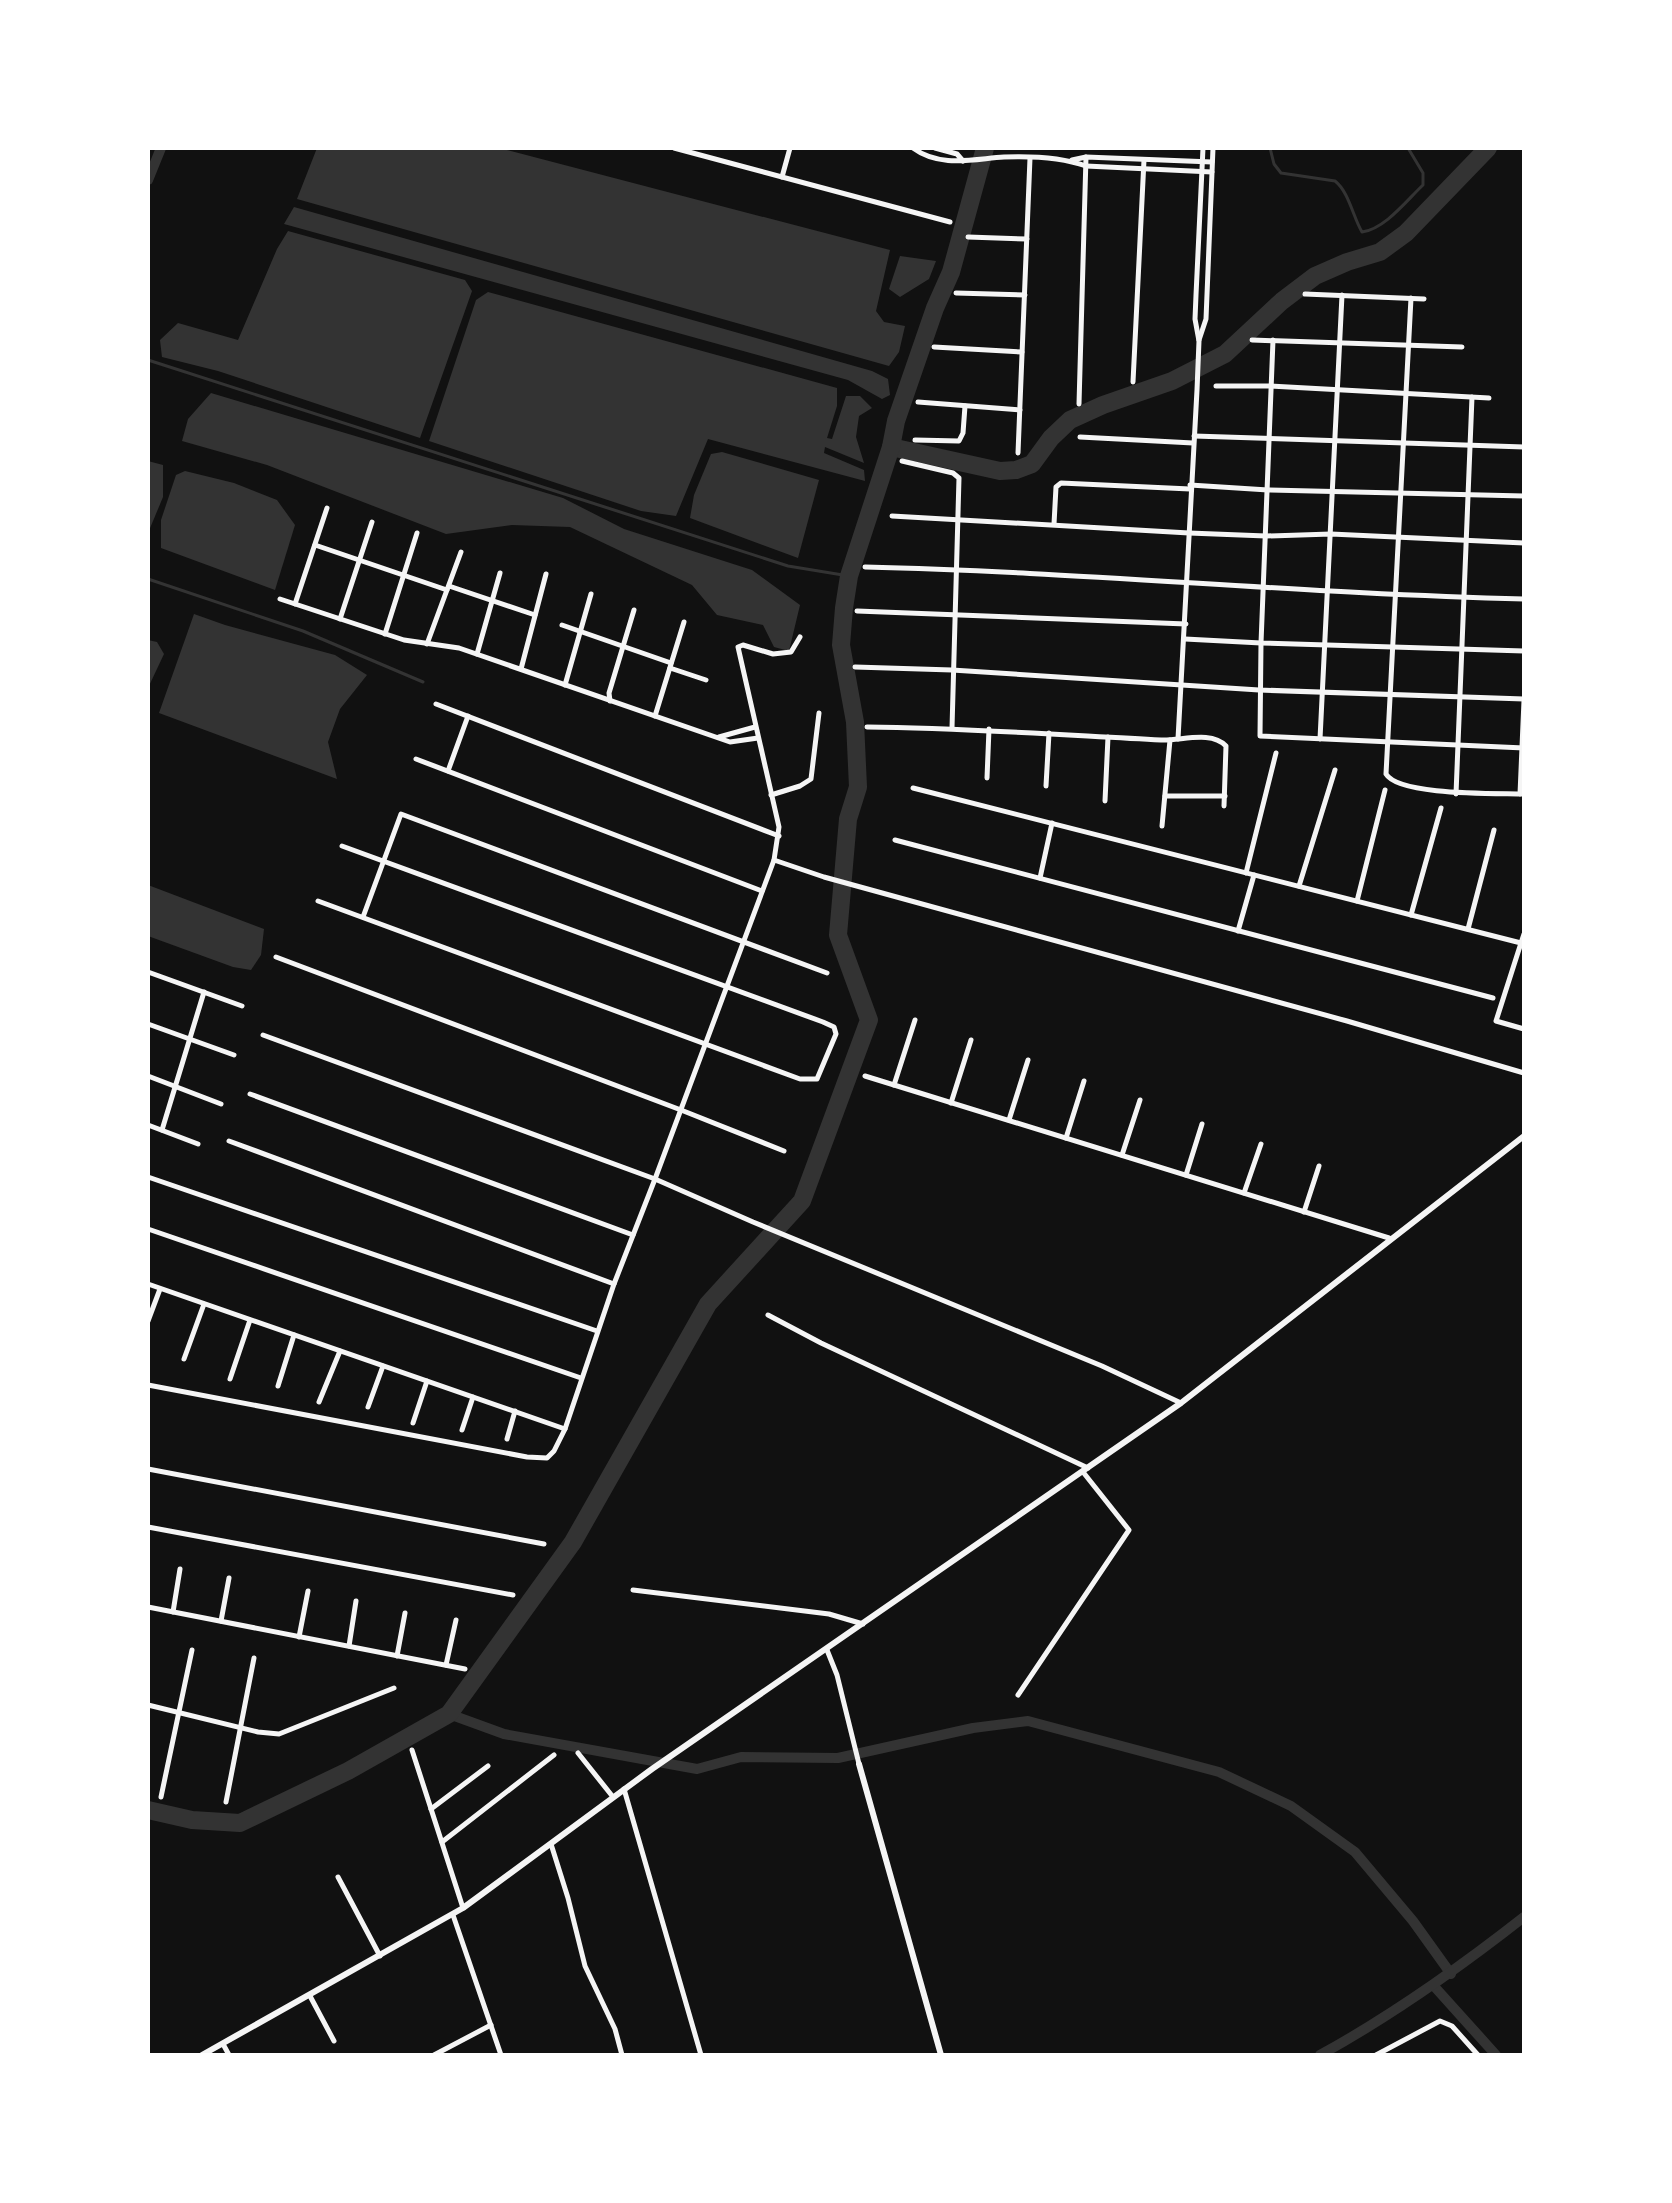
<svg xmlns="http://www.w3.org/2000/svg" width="1672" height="2203" viewBox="0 0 1672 2203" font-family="'Asap Condensed',sans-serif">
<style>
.water{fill:#333}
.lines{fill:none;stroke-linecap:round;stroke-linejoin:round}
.stream{stroke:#333;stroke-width:3}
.canal{stroke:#333;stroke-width:10}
.river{stroke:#333;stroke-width:18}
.minor{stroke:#f5f5f5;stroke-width:5}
.tertiary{stroke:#f5f5f5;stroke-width:6}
</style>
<rect width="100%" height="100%" fill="#111"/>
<g class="water">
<polygon points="317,148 499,148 890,250 876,311 884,322 905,326 899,352 889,366 297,199"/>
<polygon points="294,207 872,371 888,379 890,395 882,399 848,380 284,224"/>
<polygon points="288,231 465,280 472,291 420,438 218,371 162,357 160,340 178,323 238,340 277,249"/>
<polygon points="900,256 936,261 929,279 900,297 889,289"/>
<polygon points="488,292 837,388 837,406 827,438 832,439 846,396 860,396 872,408 859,416 856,437 864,463 825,447 824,453 864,470 865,481 708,439 676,516 641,511 429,441 476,300"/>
<polygon points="211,393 563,498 624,529 752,570 800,605 789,651 774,647 763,625 717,615 692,585 570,527 512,525 446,534 267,465 182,441 188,419"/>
<polygon points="722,452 819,480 798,558 690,518 694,495 711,454"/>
<polygon points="148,461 163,465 163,497 148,533"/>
<polygon points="185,471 234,483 277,500 295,525 275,590 161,548 161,520 176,475"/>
<polygon points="194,614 225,625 335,655 367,675 340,709 328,742 337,779 159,713"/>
<polygon points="148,640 157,642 164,654 148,688"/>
<polygon points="148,885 264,929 261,955 251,970 233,967 148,936"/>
</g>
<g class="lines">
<g class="stream">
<path d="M1270,148L1274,164L1281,173L1335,181C1349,192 1353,217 1362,232C1385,229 1407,200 1423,185V173L1408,148"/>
<polyline points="148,360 788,566 849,576"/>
<polyline points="148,579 303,631 423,682"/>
</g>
<g class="canal">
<polyline points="148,180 161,148"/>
<polyline points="449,1714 504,1734 697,1769 741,1757 838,1758 973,1728 1028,1721 1219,1772 1291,1806 1355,1852 1413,1921 1451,1974"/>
<polyline points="1433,1985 1496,2055"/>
<path d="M1320,2055C1393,2015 1459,1968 1524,1917"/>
</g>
<g class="river">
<polyline points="891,447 1000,471 1016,470 1032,464 1051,438 1070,420 1103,405 1172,381 1225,354 1282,301 1315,276 1347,262 1380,252 1406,233 1488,148"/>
<polyline points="148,1810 192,1820 240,1823 348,1771 449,1714 573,1542 708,1304 802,1201 869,1020 838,935 848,819 858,787 855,722 841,645 844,608 849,576 891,447 896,421 935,308 951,272 985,148"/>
</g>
<g class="minor">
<polyline points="674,148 950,222"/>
<path d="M913,148C940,168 973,159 1004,157C1030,156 1061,157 1086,166L1212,172"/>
<polyline points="935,148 957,154 963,161"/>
<polyline points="1072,160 1086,157 1212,162"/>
<polyline points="782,177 790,148"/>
<polyline points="968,237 1027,239"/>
<polyline points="956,293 1025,295"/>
<polyline points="1305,294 1424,299"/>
<path d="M1411,298L1386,774C1399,796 1498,793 1524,794"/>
<polyline points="1199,340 1206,319 1213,148"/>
<polyline points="1252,340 1462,347"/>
<polyline points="1273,340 1261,643 1260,736 1524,748"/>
<polyline points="934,347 1022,352"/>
<polyline points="1133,382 1144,160"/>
<polyline points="1216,386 1270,386 1489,398"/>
<polyline points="918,402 1020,410"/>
<polyline points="1079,404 1086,157"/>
<polyline points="1194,436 1524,447"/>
<polyline points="1080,437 1193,443"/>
<polyline points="915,440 959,441 963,433 965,406"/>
<polyline points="1018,453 1030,158"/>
<polyline points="902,461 953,473 959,478 952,728"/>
<polyline points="1190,485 1268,490 1524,496"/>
<polyline points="892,516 1189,533 1266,536 1331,534 1524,543"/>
<polyline points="1054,524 1056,487 1061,483 1190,489"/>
<polyline points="315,545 447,590"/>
<path d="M865,567C1085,572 1304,594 1524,599"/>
<polyline points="449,586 535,615"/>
<polyline points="280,599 404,640 459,648 730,742 758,738"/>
<polyline points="295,604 327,508"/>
<polyline points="857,611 1186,624"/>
<polyline points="340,619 372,522"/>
<polyline points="562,625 671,663"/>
<polyline points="385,634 417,533"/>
<polyline points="1185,639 1261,643 1524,651"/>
<polyline points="427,644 461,552"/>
<polyline points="477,654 500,573"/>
<polyline points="855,667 952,670 1259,690 1524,699"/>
<polyline points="670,668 706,680"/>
<polyline points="521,669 546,574"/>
<polyline points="565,685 591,594"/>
<polyline points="610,701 609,693 634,610"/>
<polyline points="436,704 779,836"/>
<polyline points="655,716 684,622"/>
<path d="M867,727C965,728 1063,735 1161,740C1181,741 1211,730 1226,746L1224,806"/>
<polyline points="719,737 755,727"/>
<polyline points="1178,739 1197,390 1199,341 1195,319 1196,295 1203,148"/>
<polyline points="1320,739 1342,295"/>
<polyline points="416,759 762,891"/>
<polyline points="448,771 468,716"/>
<polyline points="987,778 989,729"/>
<polyline points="1046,786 1049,733"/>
<polyline points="913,788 1521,943 1496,1021 1524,1029"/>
<polyline points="1456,794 1472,397"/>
<polyline points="1520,794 1524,700"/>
<polyline points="771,795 800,786 811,779 819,713"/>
<polyline points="1165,796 1225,796"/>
<polyline points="1105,801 1108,737"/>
<polyline points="1162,826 1170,740"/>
<polyline points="895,840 1493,998"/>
<polyline points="774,860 824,877 1347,1021 1524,1073"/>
<polyline points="1246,873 1276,753"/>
<polyline points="1040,878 1052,823"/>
<polyline points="1299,886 1335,770"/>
<polyline points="318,901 800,1079 817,1079 836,1034 834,1027 823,1022 342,846"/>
<polyline points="1357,901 1385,790"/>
<polyline points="1411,915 1441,808"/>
<polyline points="363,917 401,814 827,973"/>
<polyline points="1468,929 1494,830"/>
<polyline points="1238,931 1254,875"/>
<polyline points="1521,943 1524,934"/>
<polyline points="276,957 681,1110 784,1151"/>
<polyline points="148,972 242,1006"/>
<polyline points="148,1024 234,1055"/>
<polyline points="263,1035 655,1179 753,1222 1102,1366 1181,1403"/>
<polyline points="148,1076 221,1104"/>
<polyline points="865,1076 1389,1238"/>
<polyline points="894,1085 915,1020"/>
<polyline points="250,1094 633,1235"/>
<polyline points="951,1103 971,1040"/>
<polyline points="1009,1120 1028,1060"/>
<polyline points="148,1125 198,1144"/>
<polyline points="162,1130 204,992"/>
<polyline points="1066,1138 1084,1081"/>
<polyline points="229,1141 614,1284"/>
<polyline points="1122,1155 1140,1100"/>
<polyline points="1186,1175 1202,1124"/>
<polyline points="148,1177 597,1331"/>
<polyline points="1244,1193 1261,1144"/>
<polyline points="1304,1212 1319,1166"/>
<polyline points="148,1229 581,1378"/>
<polyline points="148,1284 565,1429"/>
<polyline points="768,1315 821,1343 1088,1468"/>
<polyline points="148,1321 160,1289"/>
<polyline points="184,1359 204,1304"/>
<polyline points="230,1379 250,1320"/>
<polyline points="148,1385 527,1457 547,1458 554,1451 565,1429 614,1284 655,1179 774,860 779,827 738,647 743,645 773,654 791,652 800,637"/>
<polyline points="278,1386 294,1335"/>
<polyline points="319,1402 340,1351"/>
<polyline points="368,1407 383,1366"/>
<polyline points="413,1423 427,1381"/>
<polyline points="462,1430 473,1397"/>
<polyline points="507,1439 515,1411"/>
<polyline points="148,1469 544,1544"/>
<polyline points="148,1527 513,1595"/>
<polyline points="633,1590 829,1614 863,1624"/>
<polyline points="148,1607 465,1669"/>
<polyline points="173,1612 180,1569"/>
<polyline points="221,1621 229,1578"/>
<polyline points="299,1637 308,1591"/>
<polyline points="349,1646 356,1601"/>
<polyline points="827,1650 837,1675 859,1764"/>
<polyline points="397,1656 405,1613"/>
<polyline points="446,1665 456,1620"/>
<polyline points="1018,1695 1129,1530 1083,1472"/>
<polyline points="148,1705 258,1732 279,1734 394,1688"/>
<polyline points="412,1750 463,1908"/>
<polyline points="578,1753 613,1797"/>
<polyline points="624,1789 701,2055"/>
<polyline points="161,1797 192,1650"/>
<polyline points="226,1802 254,1658"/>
<polyline points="431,1809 488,1766"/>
<polyline points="442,1842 554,1755"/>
<polyline points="551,1844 568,1898 585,1966 615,2029 622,2055"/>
<polyline points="338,1877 380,1956"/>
<polyline points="453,1915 501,2055"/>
<polyline points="310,1996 334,2041"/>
<polyline points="223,2044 229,2055"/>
<polyline points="434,2055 491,2025"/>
<polyline points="1376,2055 1440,2021 1452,2026 1478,2055"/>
</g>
<g class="tertiary">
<polyline points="859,1764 941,2055"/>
<polyline points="202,2055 463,1908 652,1769 1181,1403 1524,1136"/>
</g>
</g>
<rect width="1672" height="2203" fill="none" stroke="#ffffff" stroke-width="300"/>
</svg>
